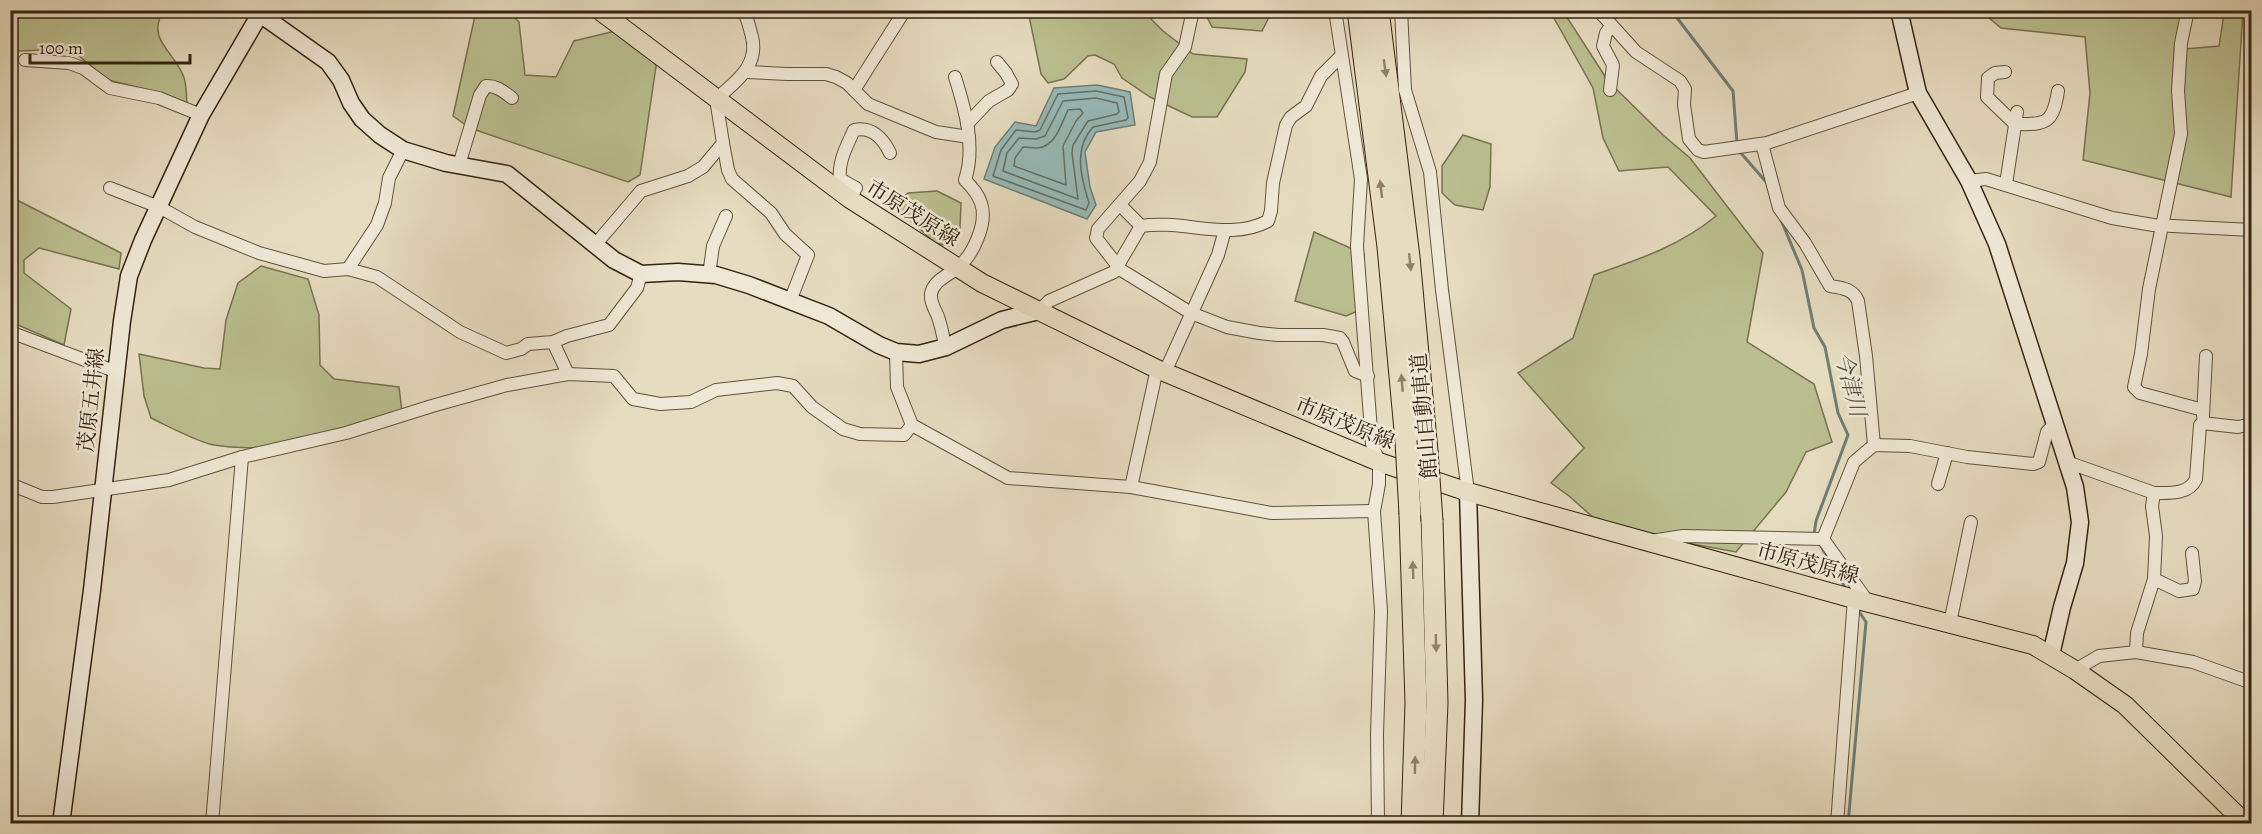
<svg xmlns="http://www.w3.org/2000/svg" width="2262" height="834" viewBox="0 0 2262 834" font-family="Alegreya,'Noto Serif JP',serif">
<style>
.green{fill:#babf8f;stroke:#787150;stroke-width:1.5}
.water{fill:#97bab8;stroke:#707e75;stroke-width:1.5}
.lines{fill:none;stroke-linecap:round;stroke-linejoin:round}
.shore{stroke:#666e64;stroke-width:1.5}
.stream{stroke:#707e75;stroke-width:3}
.street-casing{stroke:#61513c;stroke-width:14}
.secondary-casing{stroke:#352310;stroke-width:19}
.primary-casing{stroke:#352310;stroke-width:20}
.highway-casing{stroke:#352310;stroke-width:23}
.street{stroke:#efe8d6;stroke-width:12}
.secondary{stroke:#efe8d6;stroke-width:16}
.primary{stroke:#e6dcc0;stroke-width:18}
.highway{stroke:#e6dcc0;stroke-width:21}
.highway-bridge-casing{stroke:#352310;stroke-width:23;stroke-linecap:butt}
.highway-bridge{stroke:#e6dcc0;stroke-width:21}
.oneway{fill:#8e8068}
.labels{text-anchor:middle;stroke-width:5;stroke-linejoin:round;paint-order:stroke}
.street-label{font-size:21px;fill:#352310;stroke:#efe8d6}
.water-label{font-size:22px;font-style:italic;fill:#525042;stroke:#efe8d6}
</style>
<rect width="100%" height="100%" fill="#e6dcc0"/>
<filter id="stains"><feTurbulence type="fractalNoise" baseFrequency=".00333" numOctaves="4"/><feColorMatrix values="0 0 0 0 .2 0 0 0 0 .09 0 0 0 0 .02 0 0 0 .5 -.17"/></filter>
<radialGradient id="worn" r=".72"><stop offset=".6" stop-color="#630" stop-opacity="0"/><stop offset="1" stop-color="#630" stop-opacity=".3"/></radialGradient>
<g class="green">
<path d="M11,11H163C147,40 172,49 183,75C187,83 186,95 187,104L157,92L108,80L79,56L63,49L19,51L11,44Z"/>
<polygon points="476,11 508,11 519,22 525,75 556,77 574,41 615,31 659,46 640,175 628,182 470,128 453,116"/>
<polygon points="1028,11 1153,11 1151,19 1163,31 1193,54 1247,59 1245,72 1217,117 1192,117 1150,97 1122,78 1114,64 1095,55 1088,56 1064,79 1048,83 1041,74"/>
<polygon points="1204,11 1272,11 1262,31 1212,27"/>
<path d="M1550,11H1563L1608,81L1663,135L1690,158L1763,253L1747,342L1814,384L1832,442L1806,452L1786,492L1736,552L1605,528L1569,496L1551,483L1584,448L1518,373L1573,338L1594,275C1637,260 1680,246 1716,216L1668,167L1619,171L1603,138L1593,88Z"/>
<polygon points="1981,11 2184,11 2174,50 2219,46 2224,14 2231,11 2243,11 2231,197 2083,160 2090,93 2085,37 2001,28"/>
<polygon points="1463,135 1491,144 1490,187 1483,210 1455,205 1442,193 1442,166"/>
<polygon points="937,191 961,203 960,228 953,247 935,243 893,204 908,193"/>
<polygon points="11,197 121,253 119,269 39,248 24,260 24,273 71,309 64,345 11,322"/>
<polygon points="1314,232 1364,254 1360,310 1346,316 1295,301"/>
<path d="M261,266L308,279L319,315L320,365L334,379L399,387L402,412C342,431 279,456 214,445C197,442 168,426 151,418L144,396L139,354L204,368L220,369L226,320L238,283Z"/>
</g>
<polygon class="water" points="1097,85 1130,92 1135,125 1096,132 1085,152 1090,187 1096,205 1087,219 984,179 995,147 1015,122 1036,126 1054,88"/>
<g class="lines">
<g class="shore">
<path d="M1096,91L1124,97L1128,118L1126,120L1093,127C1073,149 1081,177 1089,203L1086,210L993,176L1001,150L1016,130L1035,132L1040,130L1058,94Z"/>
<polygon points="1096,98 1117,103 1119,112 1117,114 1088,121 1073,145 1072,153 1078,199 1003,171 1007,153 1019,138 1036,139 1045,136 1063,101"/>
<path d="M1080,109L1083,113L1076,121L1063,146L1066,185L1014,166L1015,158L1023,147C1028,147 1033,148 1038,148C1056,146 1061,124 1068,110Z"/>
</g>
<g class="stream">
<polyline points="1671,10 1733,91 1737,143"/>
<polyline points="1740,152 1767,183"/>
<polyline points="1781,220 1802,270 1814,328 1825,347 1838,413 1848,435 1816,521 1814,535"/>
<polyline points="1819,543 1846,589"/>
<polyline points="1848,824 1866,622 1858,610"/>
</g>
<g class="street-casing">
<g id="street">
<polyline points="1193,10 1185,47 1166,74 1150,162 1140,181 1098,229 1096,238 1121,270 1191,313 1227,327 1259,333 1278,335 1323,335 1340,338 1343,342 1355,371 1368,376"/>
<polyline points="1335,10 1361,179 1357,246 1372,444 1379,462 1379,484 1374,511 1381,611 1377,734 1378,824"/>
<polyline points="1401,10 1405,90 1430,172 1442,290 1468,492"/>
<polyline points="1598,10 1636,52 1680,81 1685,89 1684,105 1689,139 1698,150 1704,152 1767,143 1918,93"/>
<polyline points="2188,10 2181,43 2178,91 2181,134 2149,289 2141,354 2134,387 2140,393 2203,410"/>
<polyline points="25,60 69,63 83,68 110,88 159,98 201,115"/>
<polyline points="747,72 787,74 826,74 836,77 847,83 868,104 936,132 969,137"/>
<path d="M2005,72L1995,73L1988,78L1987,97L2015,124C2047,125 2053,123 2058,91"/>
<polyline points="854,90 905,10"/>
<polyline points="1610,90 1613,65 1603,46 1606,33 1611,26"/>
<polyline points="967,124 989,101 1008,90 1012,84 1006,73 997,62"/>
<polyline points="723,143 728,170 732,179 771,213 785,234 808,255 790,301"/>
<path d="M1762,144L1779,208L1805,243L1830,286C1843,288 1853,289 1858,301L1866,356L1874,445"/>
<path d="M459,165L480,95L486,86C496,85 504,92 512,98"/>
<polyline points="1969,181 1986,179 2112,218 2153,225 2252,230"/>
<polyline points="2006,184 2017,112"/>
<polyline points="110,188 159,207 195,227 259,253 324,271 348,269 377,277 460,332 506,353 521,349 528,344 553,342 567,336 609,325 637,288 641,274"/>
<path d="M850,199L856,188L840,179C838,161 847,146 854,130C871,126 883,138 890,153"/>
<polyline points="1120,205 1141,226"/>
<path d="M595,245L641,191L688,176L703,167L723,143L716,99C737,81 761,64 751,33C749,25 747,17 743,10"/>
<polyline points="348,269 377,225 385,203 389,178 403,150"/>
<polyline points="709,275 713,246 726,216"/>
<path d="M1039,311L1049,301L1114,272L1141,226C1183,219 1229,242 1268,221L1271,211L1273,183L1286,125L1291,117L1306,106L1321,76L1341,56"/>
<polyline points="10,332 117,372"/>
<polyline points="553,342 568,374"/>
<path d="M946,347C943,338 942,329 939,320C937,311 930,305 931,294C933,281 947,276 956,269C973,256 988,223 981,203C978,194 972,187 965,180C976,147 965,109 955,77"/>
<polyline points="896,352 897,387 912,425 1008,478 1131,487 1272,513 1374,511"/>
<polyline points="1165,372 1218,255 1225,230"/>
<polyline points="2203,416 2206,356"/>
<polyline points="2067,462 2154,493"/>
<polyline points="10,484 42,497 53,497 169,480 242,457 346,433 432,406 507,385 568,374 614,376 633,399 660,404 691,402 716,390 777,383 793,386 812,407 843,429 860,434 904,435 912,425"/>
<polyline points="1938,484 1947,453"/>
<polyline points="1131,487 1157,369"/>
<polyline points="1651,541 1683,536 1823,539"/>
<polyline points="2154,579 2179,591 2193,589 2195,581 2192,553"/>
<polyline points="1868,602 1823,539 1854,462 1874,445 1910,446 1967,457 2033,464 2039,462 2047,432 2056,422"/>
<polyline points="1950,623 1971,522"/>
<path d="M2136,652L2137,633L2154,579L2156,536L2152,506L2154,493C2168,493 2189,495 2196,479L2200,425L2202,423L2238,427L2252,424"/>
<polyline points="2075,670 2099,656 2136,652 2193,662 2252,683"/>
<polyline points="212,824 242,457"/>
<polyline points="1837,824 1854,599"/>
</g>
</g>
<g class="secondary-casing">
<g id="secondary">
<polyline points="1899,10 1918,93 1969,181 1997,244 2075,487 2080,522 2075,563 2062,607 2051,655"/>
<polyline points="260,14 328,62 341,80 351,103 362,119 380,135 403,150 446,163 507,174 614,260 641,274 678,272 716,275 749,285 829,316 879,345 896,352 919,354 946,347 1002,320 1039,311"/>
<polyline points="1468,492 1474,700 1470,824"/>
<polyline points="61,824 92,590 122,321 129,276 143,240 201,115 260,14 258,10"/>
</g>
</g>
<g class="primary-casing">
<polyline id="primary" points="599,10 850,199 982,283 1157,369 1379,462 1468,492 1854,599 2033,645 2075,670 2125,705 2246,824"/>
</g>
<g class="highway-casing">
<g id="highway">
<polyline points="1358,10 1388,247 1406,441"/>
<polyline points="1378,10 1409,257 1427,451"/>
<polyline points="1410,514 1416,703 1412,824"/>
<polyline points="1432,521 1437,703 1432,824"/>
</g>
</g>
<use href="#street" class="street"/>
<use href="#secondary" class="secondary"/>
<use href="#primary" class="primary"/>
<use href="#highway" class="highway"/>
<g class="highway-bridge-casing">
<g id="highway-bridge">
<polyline points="1406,441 1410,514"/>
<polyline points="1427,451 1432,521"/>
</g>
</g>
<use href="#highway-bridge" class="highway-bridge"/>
</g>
<defs><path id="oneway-solid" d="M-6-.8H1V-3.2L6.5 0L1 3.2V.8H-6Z" transform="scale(1.5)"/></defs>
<g class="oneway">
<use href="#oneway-solid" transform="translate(1385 68) rotate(82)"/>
<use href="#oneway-solid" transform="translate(1381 189) rotate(-97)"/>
<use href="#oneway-solid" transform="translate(1410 262) rotate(84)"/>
<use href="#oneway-solid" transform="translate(1402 383) rotate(-95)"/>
<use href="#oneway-solid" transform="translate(1413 570) rotate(-92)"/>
<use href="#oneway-solid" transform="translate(1436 643) rotate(89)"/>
<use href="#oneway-solid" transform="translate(1415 765) rotate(-89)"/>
</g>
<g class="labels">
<g class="street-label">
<text transform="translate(913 213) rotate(32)" y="7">市原茂原線</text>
<text transform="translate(91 400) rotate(-84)" y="7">茂原五井線</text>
<text transform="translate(1424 416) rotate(-95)" y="7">館山自動車道</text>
<text transform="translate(1345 423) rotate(22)" y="7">市原茂原線</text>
<text transform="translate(1808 563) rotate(15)" y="7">市原茂原線</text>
</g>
<g class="water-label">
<text transform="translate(1851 384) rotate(76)" y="8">今津川</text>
</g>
</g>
<rect width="2262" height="834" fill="none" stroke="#e6dcc0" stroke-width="36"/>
<rect x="12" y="12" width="2238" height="810" fill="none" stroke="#352310" stroke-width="3"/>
<rect x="18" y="18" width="2226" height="798" fill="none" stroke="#352310" stroke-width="1.5"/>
<path d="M30 54v9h160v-9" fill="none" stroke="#352310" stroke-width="3"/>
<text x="39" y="54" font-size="18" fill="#352310" stroke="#efe8d6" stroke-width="4.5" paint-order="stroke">100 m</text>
<rect width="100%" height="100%" filter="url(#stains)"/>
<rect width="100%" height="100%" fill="url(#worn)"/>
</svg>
